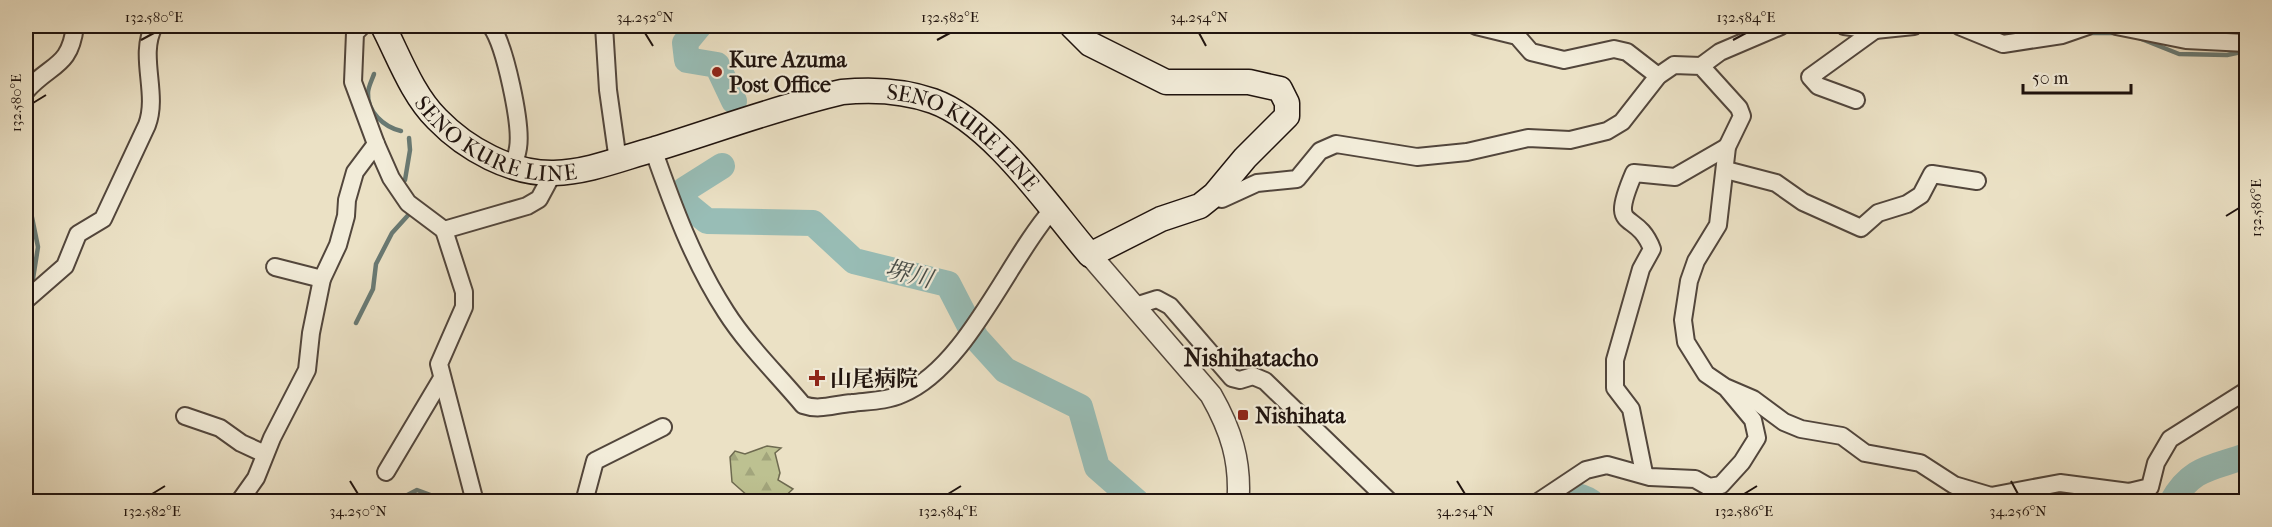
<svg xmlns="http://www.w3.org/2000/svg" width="2272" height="527" viewBox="0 0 2272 527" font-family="'IM FELL French Canon','Noto Serif JP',serif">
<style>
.forest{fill:url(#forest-firs);stroke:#6e6a50;stroke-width:1.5}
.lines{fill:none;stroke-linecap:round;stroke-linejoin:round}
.stream{stroke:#687973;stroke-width:4.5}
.river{stroke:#98bdb6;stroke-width:26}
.minor-casing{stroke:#52463c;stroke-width:20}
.tertiary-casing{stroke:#52463c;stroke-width:24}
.secondary-casing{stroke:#1f130e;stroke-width:27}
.minor{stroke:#f2ecd9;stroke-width:16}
.tertiary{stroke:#f2ecd9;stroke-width:21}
.secondary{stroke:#f2ecd9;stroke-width:24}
.ticks{fill:none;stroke:#1f130e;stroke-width:2}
.poi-dot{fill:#8f2418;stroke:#f2ecd9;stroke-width:2}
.labels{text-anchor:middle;stroke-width:4.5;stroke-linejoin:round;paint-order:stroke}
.poi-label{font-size:22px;font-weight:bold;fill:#1f130e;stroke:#f2ecd9;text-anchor:start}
.street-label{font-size:22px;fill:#1f130e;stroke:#f2ecd9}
.water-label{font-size:24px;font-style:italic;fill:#494e49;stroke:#f2ecd9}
.neighbourhood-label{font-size:24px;font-weight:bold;fill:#1f130e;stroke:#f2ecd9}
.neatline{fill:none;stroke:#1f130e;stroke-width:2}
.ticks-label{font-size:15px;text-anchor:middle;fill:#1f130e}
</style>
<defs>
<pattern id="forest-firs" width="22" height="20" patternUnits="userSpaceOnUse" patternTransform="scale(1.5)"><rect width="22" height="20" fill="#bdc191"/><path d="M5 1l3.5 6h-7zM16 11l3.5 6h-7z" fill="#a2a57c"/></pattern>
</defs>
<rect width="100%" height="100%" fill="#ebe1c5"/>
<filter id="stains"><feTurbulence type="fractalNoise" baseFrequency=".00333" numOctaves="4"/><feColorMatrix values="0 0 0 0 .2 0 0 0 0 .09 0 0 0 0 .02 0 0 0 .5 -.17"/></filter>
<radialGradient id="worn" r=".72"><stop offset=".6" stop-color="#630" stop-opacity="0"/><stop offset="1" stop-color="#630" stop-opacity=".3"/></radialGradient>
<polygon class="forest" points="767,446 781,448 775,453 780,473 778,480 793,489 780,501 747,501 749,497 732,482 730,457 735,451 745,454"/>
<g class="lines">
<g class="stream">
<polyline points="2089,33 2116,33"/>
<polyline points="2139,38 2179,54 2227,55 2246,51"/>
<path d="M374,74C372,80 368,87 368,93C367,112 384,127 401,131"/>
<polyline points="405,180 410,150 409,138"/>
<polyline points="26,186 29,161"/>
<polyline points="26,188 38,247 32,285"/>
<polyline points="356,323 373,289 376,264 392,233 411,212"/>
<polyline points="355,502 360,502"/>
<polyline points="394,502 417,490 436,497 440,502"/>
</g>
<g class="river">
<polyline points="699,26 685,43 687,60 717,65 734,101"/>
<polyline points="722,166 684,190 680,199 707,221 813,223 854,261 948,284 976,338 1005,370 1080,407 1097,467 1137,502"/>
<path d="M1555,502C1565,491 1580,495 1591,502"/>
<path d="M2172,502C2191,467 2213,468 2246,456"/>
</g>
<g class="minor-casing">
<g id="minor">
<polyline points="362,26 355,33 353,82 376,144 391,178 408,203 444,230 527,206 539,199 553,173"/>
<path d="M491,26C505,45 522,125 518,148C517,154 515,161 513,167"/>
<polyline points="604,26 608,90 618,161"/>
<polyline points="1476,26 1517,36 1531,52 1564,60 1614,49 1627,52 1658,76"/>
<polyline points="1844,26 1875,30 1914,26"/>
<polyline points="1959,26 2003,44 2062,35 2088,26"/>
<polyline points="2116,26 2186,40 2246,43"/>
<polyline points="1701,66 1720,52 1781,26"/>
<path d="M26,91C51,63 70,68 75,26"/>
<polyline points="1856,100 1818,86 1810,77 1875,30"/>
<path d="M653,149C673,206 693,261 726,312C747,345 778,375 803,405C820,411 835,404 852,403C869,401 887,401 902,394C966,368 1008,260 1052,210"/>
<polyline points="1726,170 1776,183 1803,202 1861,228 1878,213 1907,204 1921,195 1932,174 1977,181"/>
<polyline points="1215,194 1222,199 1257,183 1297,179 1320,151 1336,144 1417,157 1467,152 1528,138 1570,140 1607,131 1622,122 1658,76 1674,65 1701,66 1739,108 1742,116 1727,147 1718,225 1696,261 1689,281 1683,320 1686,342 1706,374 1725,387 1753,399 1784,422 1801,429 1842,436 1865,453 1920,463 1954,485 1991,496 2060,483 2129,492 2150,487 2156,463 2170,439 2246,391"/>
<polyline points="444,230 464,292 464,307 439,364 475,502"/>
<polyline points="275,267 322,279"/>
<path d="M26,300L65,266L78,234L103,219L147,125C159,93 138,56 154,26"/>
<polyline points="1135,306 1157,299 1170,306 1232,378 1240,380 1253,376 1265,381 1390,502"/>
<polyline points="185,416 220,428 241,443 265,454"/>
<polyline points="386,472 442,378"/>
<path d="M1644,473L1631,409L1615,388V360L1641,269L1652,249C1636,207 1607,236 1634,173L1675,177L1727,147"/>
<polyline points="239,502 256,478 272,438 307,370 311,333 322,279 338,245 346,216 347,200 355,172 376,144"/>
<polyline points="584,502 595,461 663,427"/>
<polyline points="1538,502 1586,470 1607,465 1650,477 1695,479 1709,487 1721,485 1742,462 1757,438 1753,420 1728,390"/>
</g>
</g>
<g class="tertiary-casing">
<path id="tertiary" d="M1090,255L1211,395C1231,430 1241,461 1238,502"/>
</g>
<g class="secondary-casing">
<g id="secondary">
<path id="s1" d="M383,26C399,57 412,94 437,119C466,149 511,174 554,173C589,172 622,158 655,149C717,130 778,107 842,92C873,89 902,90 933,101C992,122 1049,207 1090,255L1161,219L1200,206L1215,194L1245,158L1287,116V103L1280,89L1249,82H1166L1090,44L1072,26"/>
</g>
</g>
<use href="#minor" class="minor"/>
<use href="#tertiary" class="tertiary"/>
<use href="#secondary" class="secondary"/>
</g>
<path class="ticks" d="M645,33L653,46M1199,33L1206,46M141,40L154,33M937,40L950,33M1733,40L1746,33M33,103L46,95M2226,216L2239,208M350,481L358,494M1457,481L1465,494M2011,481L2018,494M152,494L165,486M948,494L961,486M1744,494L1757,486"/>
<g class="poi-dot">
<circle cx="717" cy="72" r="6"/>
<path d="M814 369h6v6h6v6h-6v6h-6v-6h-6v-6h6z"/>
<rect x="1237" y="409" width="12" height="12" rx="3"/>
</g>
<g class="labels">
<g class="poi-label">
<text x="729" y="67">Kure Azuma<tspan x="729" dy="25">Post Office</tspan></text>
<text x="830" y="386">山尾病院</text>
<text x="1255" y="423">Nishihata</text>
</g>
<g class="street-label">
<text dy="8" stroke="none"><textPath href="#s1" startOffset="172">SENO KURE LINE</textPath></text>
<text dy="8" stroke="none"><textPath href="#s1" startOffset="676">SENO KURE LINE</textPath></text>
</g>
<g class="water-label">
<text transform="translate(909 274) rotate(14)" y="8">堺川</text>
</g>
<g class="neighbourhood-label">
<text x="1251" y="366">Nishihatacho</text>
</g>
</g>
<rect width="2272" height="527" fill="none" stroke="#ebe1c5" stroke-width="66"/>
<path d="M2023 84v9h108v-9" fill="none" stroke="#1f130e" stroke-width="3"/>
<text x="2032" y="84" font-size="18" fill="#1f130e" stroke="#f2ecd9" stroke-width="4.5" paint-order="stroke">50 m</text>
<rect x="33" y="33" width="2206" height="461" class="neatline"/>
<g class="ticks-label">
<text x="154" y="22">132.580°E</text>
<text x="645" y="22">34.252°N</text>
<text x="950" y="22">132.582°E</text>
<text x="1199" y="22">34.254°N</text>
<text x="1746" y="22">132.584°E</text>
<text transform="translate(16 103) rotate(-90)" y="5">132.580°E</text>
<text transform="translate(2256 208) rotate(-90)" y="5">132.586°E</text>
<text x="152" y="516">132.582°E</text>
<text x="358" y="516">34.250°N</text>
<text x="948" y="516">132.584°E</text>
<text x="1465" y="516">34.254°N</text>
<text x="1744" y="516">132.586°E</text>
<text x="2018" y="516">34.256°N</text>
</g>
<rect width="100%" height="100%" filter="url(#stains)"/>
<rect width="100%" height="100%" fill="url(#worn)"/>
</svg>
